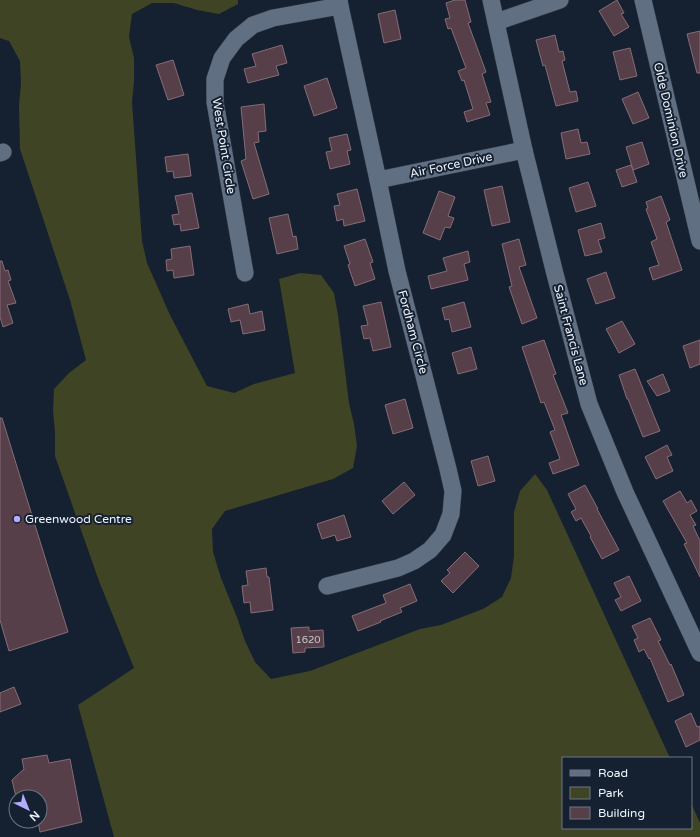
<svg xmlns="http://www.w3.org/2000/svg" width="700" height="837" viewBox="0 0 700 837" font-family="'Varela Round',sans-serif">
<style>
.green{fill:#3f4425}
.building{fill:#563f48;stroke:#866c76}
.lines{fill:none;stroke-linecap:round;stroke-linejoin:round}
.minor-casing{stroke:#313a47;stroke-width:18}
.minor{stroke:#616f83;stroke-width:17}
.poi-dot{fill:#b1adfa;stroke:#152131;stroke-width:1.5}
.labels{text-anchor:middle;stroke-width:4;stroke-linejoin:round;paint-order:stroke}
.number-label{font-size:10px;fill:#c8c7d0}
.street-label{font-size:12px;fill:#eef4fd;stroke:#152131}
.poi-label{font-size:12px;fill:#eef4fd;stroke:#152131;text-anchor:start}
</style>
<rect width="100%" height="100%" fill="#152131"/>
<polygon class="green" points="0,0 238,0 238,4 219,14 197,10 174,3 152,3 132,14 129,37 134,58 134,81 132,102 142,241 147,263 170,315 207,386 234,393 254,384 295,373 279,279 300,273 321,275 334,293 338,315 349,403 354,424 357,446 353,468 333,479 225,511 212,529 213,552 221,578 238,620 245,641 255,662 271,679 310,671 420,629 441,625 483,609 502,597 511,578 514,556 514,512 520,491 535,474 547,490 670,758 563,758 563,828 691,828 691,803 700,823 700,837 114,837 78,705 134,668 99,581 55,456 55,432 53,411 54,389 69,373 86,360 70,300 20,149 19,105 21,84 20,61 9,41 0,38"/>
<g class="building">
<polygon points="455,0 465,0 471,22 468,23 486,72 482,74 491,102 486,103 490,115 467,122 464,112 473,109 464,80 462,81 458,71 466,68 451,28 448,29 445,19 450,18 446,3"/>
<polygon points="617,0 624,13 621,14 629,27 614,36 599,11"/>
<polygon points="395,10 401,39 384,43 378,14"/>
<polygon points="700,31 700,73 697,73 687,34"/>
<polygon points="555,35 559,52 563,51 565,60 562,61 570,92 576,91 578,101 556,106 545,65 543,66 536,40"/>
<polygon points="282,45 287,63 276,66 279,75 248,83 244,69 256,66 252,54"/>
<polygon points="630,48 637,76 620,80 613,52"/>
<polygon points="173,60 184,95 168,100 156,65"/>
<polygon points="327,78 337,108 314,116 304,86"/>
<polygon points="638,92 649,118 633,124 622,99"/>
<polygon points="264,104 266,131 258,132 259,142 254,143 269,194 253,199 241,161 246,159 241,107"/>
<polygon points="578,129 581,143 587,142 590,154 566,159 561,133"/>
<polygon points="347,134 351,150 347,151 350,164 330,169 326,152 332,151 329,138"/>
<polygon points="642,142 649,164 633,170 626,147"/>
<polygon points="188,154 191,176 174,178 173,171 167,172 165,157"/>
<polygon points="631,165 637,182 622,187 616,170"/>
<polygon points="588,182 596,206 576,212 569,188"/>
<polygon points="502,186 510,222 492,226 484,190"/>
<polygon points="357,189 365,221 344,226 343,219 337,221 334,206 340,205 337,194"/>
<polygon points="439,191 455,197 448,216 454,218 450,228 445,227 440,240 423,233"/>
<polygon points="192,193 199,228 181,231 180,224 174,225 172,215 179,214 175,196"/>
<polygon points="661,196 670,220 666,222 682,270 653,280 649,268 659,265 651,242 657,239 646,209 648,208 646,202"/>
<polygon points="288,214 293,237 296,236 298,249 277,254 269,218"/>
<polygon points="601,223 605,238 598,240 602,252 585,256 578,230"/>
<polygon points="365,239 373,262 370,263 375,279 355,286 348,265 350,264 344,246"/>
<polygon points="519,239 526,265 519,267 537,318 522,324 509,287 512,286 502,244"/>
<polygon points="190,246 194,275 174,278 173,270 167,271 166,260 172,259 171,249"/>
<polygon points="468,251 470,262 464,264 468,280 431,289 428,276 447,271 443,258"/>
<polygon points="0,261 2,261 5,271 8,270 11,280 8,281 16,303 7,305 13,323 3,327 0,317"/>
<polygon points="606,272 615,298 596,304 587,279"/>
<polygon points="381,302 391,347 373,351 370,338 364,339 361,326 368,325 363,306"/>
<polygon points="464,302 471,327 452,332 449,319 445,320 442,308"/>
<polygon points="248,304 250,314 262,311 265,330 243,334 240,320 231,322 228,309"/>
<polygon points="622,321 635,344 619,353 606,329"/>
<polygon points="544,340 556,374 553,375 568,413 561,415 579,465 553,474 549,463 560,459 550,432 555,430 544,402 541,403 522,347"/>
<polygon points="700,340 700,364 690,368 683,346"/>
<polygon points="471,347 477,369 458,374 452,353"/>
<polygon points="635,369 660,431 643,437 628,399 627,399 619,375"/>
<polygon points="663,374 670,391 657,396 647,381"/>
<polygon points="405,399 413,428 393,434 385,405"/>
<polygon points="0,418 2,418 68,632 9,651 0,620"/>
<polygon points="667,445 672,455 667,457 673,471 656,479 645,457"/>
<polygon points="488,456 495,481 478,486 471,461"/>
<polygon points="404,482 415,495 393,514 382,501"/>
<polygon points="585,485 598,509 597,509 619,550 602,559 590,537 591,536 581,518 576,521 571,512 576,509 568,494"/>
<polygon points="680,491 687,503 691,500 697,511 690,515 696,525 693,526 700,541 700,577 684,544 687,543 663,501"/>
<polygon points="344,515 351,537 337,541 335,535 322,539 317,524"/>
<polygon points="465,552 479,566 453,593 441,581 450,573 447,570"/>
<polygon points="266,568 267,577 269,577 273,610 251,613 250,602 244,603 242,586 248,585 246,571"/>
<polygon points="629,576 641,601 621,611 615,600 621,597 614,583"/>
<polygon points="410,584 417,601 400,608 402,612 380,621 381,622 358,631 352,616 386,603 383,595"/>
<polygon points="650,618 661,640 658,641 670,665 671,664 684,695 668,702 650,658 649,659 644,649 639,652 634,640 638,638 632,626"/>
<polygon points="309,627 309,631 323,630 324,647 305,648 305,652 293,653 291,628"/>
<polygon points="14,687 21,704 0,712 0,693"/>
<polygon points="691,713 697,727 700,726 700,740 686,747 675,721"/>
<polygon points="47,755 49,763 70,759 82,822 40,832 38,821 40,821 40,797 16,797 12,780 24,769 22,759"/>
</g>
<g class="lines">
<g class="minor-casing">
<g id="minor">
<polyline points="491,0 524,150 555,274 589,404 625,492 700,653"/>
<polyline points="643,0 700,241"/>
<polyline points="496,22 560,0"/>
<polyline points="0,153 3,152"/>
<polyline points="378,180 524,150"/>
<polyline points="245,273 215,102 215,79 222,58 236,39 253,25 273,18 340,6"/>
<polyline points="327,586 398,568 414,561 430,550 443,535 451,514 453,491 448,469 397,271 378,180 340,6 339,0"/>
</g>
</g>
<use href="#minor" class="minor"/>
</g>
<circle class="poi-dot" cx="17" cy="519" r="4"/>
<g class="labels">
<g class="number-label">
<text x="308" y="643">1620</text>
</g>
<g class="street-label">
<text transform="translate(671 120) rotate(77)" y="4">Olde Dominion Drive</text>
<text transform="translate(224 146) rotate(81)" y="4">West Point Circle</text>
<text transform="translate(451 165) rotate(-12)" y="4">Air Force Drive</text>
<text transform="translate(413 332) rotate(75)" y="4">Fordham Circle</text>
<text transform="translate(571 335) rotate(75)" y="4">Saint Francis Lane</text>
</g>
<g class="poi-label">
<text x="25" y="523">Greenwood Centre</text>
</g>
</g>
<rect x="562" y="757" width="130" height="72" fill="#152131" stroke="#6c7583"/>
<rect x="570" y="770" width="20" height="6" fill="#616f83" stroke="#6c7583"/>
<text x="598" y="777" font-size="12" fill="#eef4fd">Road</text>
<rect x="570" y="787" width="20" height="12" fill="#3f4425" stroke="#6c7583"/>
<text x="598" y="797" font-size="12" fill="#eef4fd">Park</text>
<rect x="570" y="807" width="20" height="12" fill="#563f48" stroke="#6c7583"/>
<text x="598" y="817" font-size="12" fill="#eef4fd">Building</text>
<g transform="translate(28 809) rotate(137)"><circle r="19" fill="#152131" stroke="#6c7583"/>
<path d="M0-3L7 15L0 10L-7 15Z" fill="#b1adfa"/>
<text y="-6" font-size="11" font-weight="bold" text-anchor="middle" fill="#eef4fd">N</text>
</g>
</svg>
